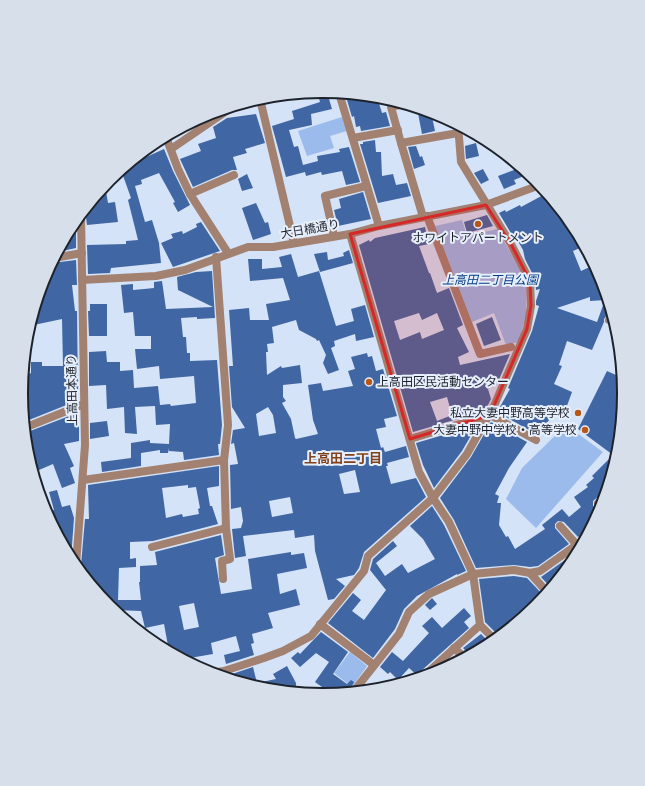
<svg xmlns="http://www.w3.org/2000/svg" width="645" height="786" viewBox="0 0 645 786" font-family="Literata,'Noto Sans JP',serif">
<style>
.green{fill:#9bbbec}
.building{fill:#4067a3;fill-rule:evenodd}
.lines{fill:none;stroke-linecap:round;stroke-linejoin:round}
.minor{stroke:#a28170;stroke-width:8}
.tertiary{stroke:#a28170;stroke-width:8}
.marked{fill:#d62828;fill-opacity:0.2;stroke:#d62828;stroke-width:3;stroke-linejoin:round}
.poi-dot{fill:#b85814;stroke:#e7effc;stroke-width:1.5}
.labels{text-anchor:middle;stroke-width:4;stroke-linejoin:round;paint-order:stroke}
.street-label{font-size:12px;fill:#1e232b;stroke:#e7effc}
.poi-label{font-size:12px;fill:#1e232b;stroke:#e7effc;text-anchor:end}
.park-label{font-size:12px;font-style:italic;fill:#043b85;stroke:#e7effc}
.neighbourhood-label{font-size:13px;font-weight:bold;fill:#81431c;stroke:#e7effc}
.rim{fill:none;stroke:#1e232b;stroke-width:2}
</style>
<rect width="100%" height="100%" fill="#d4e3f8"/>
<g class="green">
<polygon points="342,117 347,131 330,136 334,148 307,156 298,131"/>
<polygon points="462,220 467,236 497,229 527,281 526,314 519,342 506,345 494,313 472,322 435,226"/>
<polygon points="566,425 603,452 536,528 506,499 522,468"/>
<polygon points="350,652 367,666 352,687 334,673"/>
</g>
<g class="building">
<polygon points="317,92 334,93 334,97 329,99 332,109 311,114 312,125 289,130 294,147 298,146 303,165 318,161 317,156 340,152 339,149 349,147 360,182 346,185 342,171 322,175 321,172 306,176 305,172 286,177 272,126 294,119 292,111 320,102"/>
<polygon points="351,94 377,97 382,113 386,112 390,126 361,131 360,126 356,127 354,116 352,117 347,100 353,98"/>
<polygon points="417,108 431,112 435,131 422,134"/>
<polygon points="256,114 265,143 245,149 247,153 233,157 237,170 232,170 193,187 180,159 201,151 198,144 216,138 213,127 227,118"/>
<polygon points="375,140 376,152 381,152 382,176 393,174 396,185 407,183 411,196 378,203 360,144 363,144 363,142"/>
<polygon points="476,143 479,156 466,159 465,146"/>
<polygon points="416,146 420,157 422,156 425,165 414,169 408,147"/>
<polygon points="164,149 173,171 190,205 178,212 173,203 175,202 159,173 141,180 142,184 135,186 145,222 152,220 159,243 161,263 111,268 110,273 88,274 87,245 126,244 126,241 138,240 128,200 131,198 121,170 134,160 135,162"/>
<polygon points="509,158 529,174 514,180 516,184 504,189 498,176 514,170"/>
<polygon points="483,169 489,180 481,184 474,173"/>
<polygon points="247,174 253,188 242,191 238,179"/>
<polygon points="105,185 108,203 115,202 118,222 87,225 85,210"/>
<polygon points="363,192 371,219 338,226 334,210 341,208 339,199"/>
<path d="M547,193L575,230L582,247L573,251L581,271L594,265L601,278L611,311L610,315H607L604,319V322L592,350L567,341L559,365L562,366L554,384L572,392L568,403L565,411L558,408L538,435L497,412L510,389L508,388L532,331L539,306L536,305V301L540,289L536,290L535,279L525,259L523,250L514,234L512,235L499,213L505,210L506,212L520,205L521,207ZM590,297V301L605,300L597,322L557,308Z"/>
<polygon points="256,203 265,223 268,222 271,234 253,240 242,208"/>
<polygon points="487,215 493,226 467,233 464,222"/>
<polygon points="76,221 76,248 58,252 72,225"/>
<polygon points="201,222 220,251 173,267 161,243 173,238 171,234 182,231 183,234 197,227 196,224"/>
<path d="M425,227L429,244L419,246L429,273H430L437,293L449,288L463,325L457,328L469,352L458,357L460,365L510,354L497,384L488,389L491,399L485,411L413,432L359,245L369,240L370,242L375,238ZM419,313L422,320L437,313L444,330L422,339L420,332L400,340L394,321ZM447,397L452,415L437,421L430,402Z"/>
<polygon points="349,250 353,263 320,272 314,254 327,252 328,260 344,256 343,253"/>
<path d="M291,254L298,277L319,271L336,326L354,321L351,309L365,305L374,337L356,341L355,334L334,341L335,346L331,348L339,370L328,374L323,363L326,355L319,340L317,341L316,339L299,330L296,320L272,327L274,343L267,344L268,352H266L267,375L281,366L282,368L300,365L302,383L283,385V397L286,401L282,403L291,419L295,438L296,439L318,434L313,420L308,385L321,383L323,391L353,386L348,371L355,369L351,357L367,353L368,357L372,356L376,371L383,369L397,416L384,419L386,427L376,429L381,448L383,447L385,452L406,446L409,457L387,463L388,466H386L391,484L416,478L426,497L364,552L359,568L354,575L336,579L345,586L334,599L328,600L315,551L314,535L295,538L294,530L243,536L246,556L235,558L232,529L241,528L243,521L241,507L231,509L230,465L238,464L234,443L231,444L233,430L245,428L232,407L229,366H233L229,310L249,308L250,320H269L266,304L290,300L283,278L250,281L248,259H262V269L282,267L279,257ZM268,407L273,415L276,433L259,436L256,414ZM355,470L360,492L344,494L339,474ZM290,497L293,513L272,517L269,501Z"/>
<polygon points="76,260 77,285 72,285 75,311 77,311 78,391 73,391 74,402 24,422 22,405 29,403 22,389 26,385 23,377 31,373 31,362 42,362 42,366 63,366 62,319 29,326 44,277 52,263"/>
<polygon points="212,271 215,318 197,319 197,317 181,318 183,337 186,337 187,353 190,353 190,361 217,360 222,425 220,444 218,444 219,455 184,460 183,452 169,451 169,448 168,453 160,453 160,450 141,453 141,466 102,472 101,462 131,458 131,443 150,440 150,443 169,444 170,424 156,425 155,406 135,407 137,434 125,433 124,407 107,409 106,385 89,386 89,352 106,351 107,362 120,362 120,371 133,370 134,388 158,386 160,405 170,404 171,406 196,403 194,376 160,379 159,366 137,369 135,349 151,349 151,336 135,336 133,312 124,313 121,285 133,284 133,290 144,289 154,288 154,282 162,281 166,309 213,307 178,290 177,277 196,272"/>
<polygon points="90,304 107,304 107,336 89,336 88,311 90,311"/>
<polygon points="492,317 501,340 484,346 476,324"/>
<polygon points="621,363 624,393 618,452 607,489 593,501 593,506 599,512 587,534 584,534 578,537 564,522 558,521 555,524 555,528 569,544 538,566 530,567 514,565 476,568 454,520 440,498 471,457 491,422 527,442 509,468 495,494 499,496 497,503 501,503 499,525 506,537 508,536 515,549 545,529 542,525 562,509 569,517 581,507 574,497 588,487 586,485 594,478 592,476 613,455 578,429 607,371 616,375"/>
<polygon points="77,413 79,418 79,441 64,444 74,466 70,468 75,483 62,488 53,464 39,470 38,468 33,471 27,452 25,433"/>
<polygon points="107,421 109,436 90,439 90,423"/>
<polygon points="477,425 462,451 434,488 423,465 416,443"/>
<path d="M219,466V486L207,488L210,506H212L218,524L153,541L130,542V559L136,558V567L119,568L118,600H141L139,582H140V566L157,565L155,552L221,535L224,555L215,558L221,594L252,589L248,559L291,552V555L304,553L307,568L277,574L280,594L296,589L300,605L268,613L273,628L252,634L254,643L251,644L254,655L226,664L224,655L240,651L236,636L211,643L213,654L184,659L169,651L164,624L145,628L141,611L115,610L79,569L81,565L85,519H89L88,485ZM188,485V488L196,487L200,508L198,509L199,514L183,517L182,514L166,518L162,488ZM194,603L199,627L184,630L179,606Z"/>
<polygon points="57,490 62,507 70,505 74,518 71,559 47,512 54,510 49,492"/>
<polygon points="432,506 444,525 466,571 457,575 457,574 417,596 404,609 395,629 373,658 328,623 353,593 361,600 352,611 364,620 386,590 370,570 373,559 393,541 397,546 376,563 385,576 402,564 408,573 435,559 423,539 410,526"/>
<polygon points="579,550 573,561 551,588 541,577"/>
<polygon points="514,576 527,578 544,596 535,606 499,636 485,622 479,579"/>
<polygon points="432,598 437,604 430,610 425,605"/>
<polygon points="464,608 471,616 464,622 469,628 421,671 419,677 409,668 398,680 390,672 388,674 380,667 392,652 403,661 429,633 422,626 432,617 442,628"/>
<polygon points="321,632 348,652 333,674 347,684 351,680 354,682 349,692 317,694 322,687 315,682 329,662 316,653 300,667 291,658 298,652 300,654"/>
<polygon points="481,634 490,643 482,648 480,645 469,654 463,648"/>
<polygon points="287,666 296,683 296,686 287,691 283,686 263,689 230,679 229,675 253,667 257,683 276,679 273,674"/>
</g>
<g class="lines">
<g class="minor">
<polyline points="339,93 379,226"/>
<polyline points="260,99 294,243"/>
<polyline points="403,104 391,107 401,143 458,133"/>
<polyline points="166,137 178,169 190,194 228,253"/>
<polyline points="353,138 398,130"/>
<polyline points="401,143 423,217"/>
<polyline points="171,149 234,106"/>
<polyline points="190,194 234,175"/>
<polyline points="427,216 480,354 511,347"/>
<polyline points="350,234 419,472 433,498 449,522 473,574 480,625 495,640"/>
<polyline points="334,236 325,196 366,186"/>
<polyline points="216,257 228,425 224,460 226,528 230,559 222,561 223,579"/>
<polyline points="54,258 82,253"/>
<polyline points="82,280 156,276 185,270 248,247 273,247"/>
<polyline points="609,320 614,321"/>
<polyline points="24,428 84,404"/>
<polyline points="410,439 490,415 536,440"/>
<polyline points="83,480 224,460"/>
<polyline points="601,507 598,503 605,497"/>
<polyline points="560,526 577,545"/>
<polyline points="152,547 226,528"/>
<polyline points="76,565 85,445 81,214"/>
<polyline points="530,573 547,592"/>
<polyline points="320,624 374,665"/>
<polyline points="454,648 464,657"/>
<polyline points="212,673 224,671 264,658 283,651 311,636 364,571 368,556 433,498 467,454 494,406 527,329 531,306 530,281 511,244 461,162 458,125"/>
<polyline points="425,675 480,625"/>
<polyline points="354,691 399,634 409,612 429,594 473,574 514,570 530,573 540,571 585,539"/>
</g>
<polyline class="tertiary" points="273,247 350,234 379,226 486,205 540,185"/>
</g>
<path class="marked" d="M486,205L511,244L530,281L531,306L527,329L490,415L410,439L350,234Z"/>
<g class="poi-dot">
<circle cx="478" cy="224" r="4"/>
<circle cx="369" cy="382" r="4"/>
<circle cx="578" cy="413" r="4"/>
<circle cx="585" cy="430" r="4"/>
</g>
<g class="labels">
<g class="street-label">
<text transform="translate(310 229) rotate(-10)" y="4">大日橋通り</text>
<text transform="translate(72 390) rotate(-91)" y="4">上高田本通り</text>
</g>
<g class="poi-label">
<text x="478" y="242" text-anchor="middle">ホワイトアパートメント</text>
<text x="377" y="386" text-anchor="start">上高田区民活動センター</text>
<text x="570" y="417">私立大妻中野高等学校</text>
<text x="577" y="434">大妻中野中学校・高等学校</text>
</g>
<g class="park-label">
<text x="490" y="284">上高田二丁目公園</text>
</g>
<g class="neighbourhood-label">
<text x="343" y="463">上高田二丁目</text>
</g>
</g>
<path d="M0 0H645V786H0ZM322 98H323A294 294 0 0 1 617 392V394A294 294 0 0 1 323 688H322A294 294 0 0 1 28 394V392A294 294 0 0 1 322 98Z" fill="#d7dfeb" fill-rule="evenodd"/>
<path class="rim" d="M322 98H323A294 294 0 0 1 617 392V394A294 294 0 0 1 323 688H322A294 294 0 0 1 28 394V392A294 294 0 0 1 322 98Z"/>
</svg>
